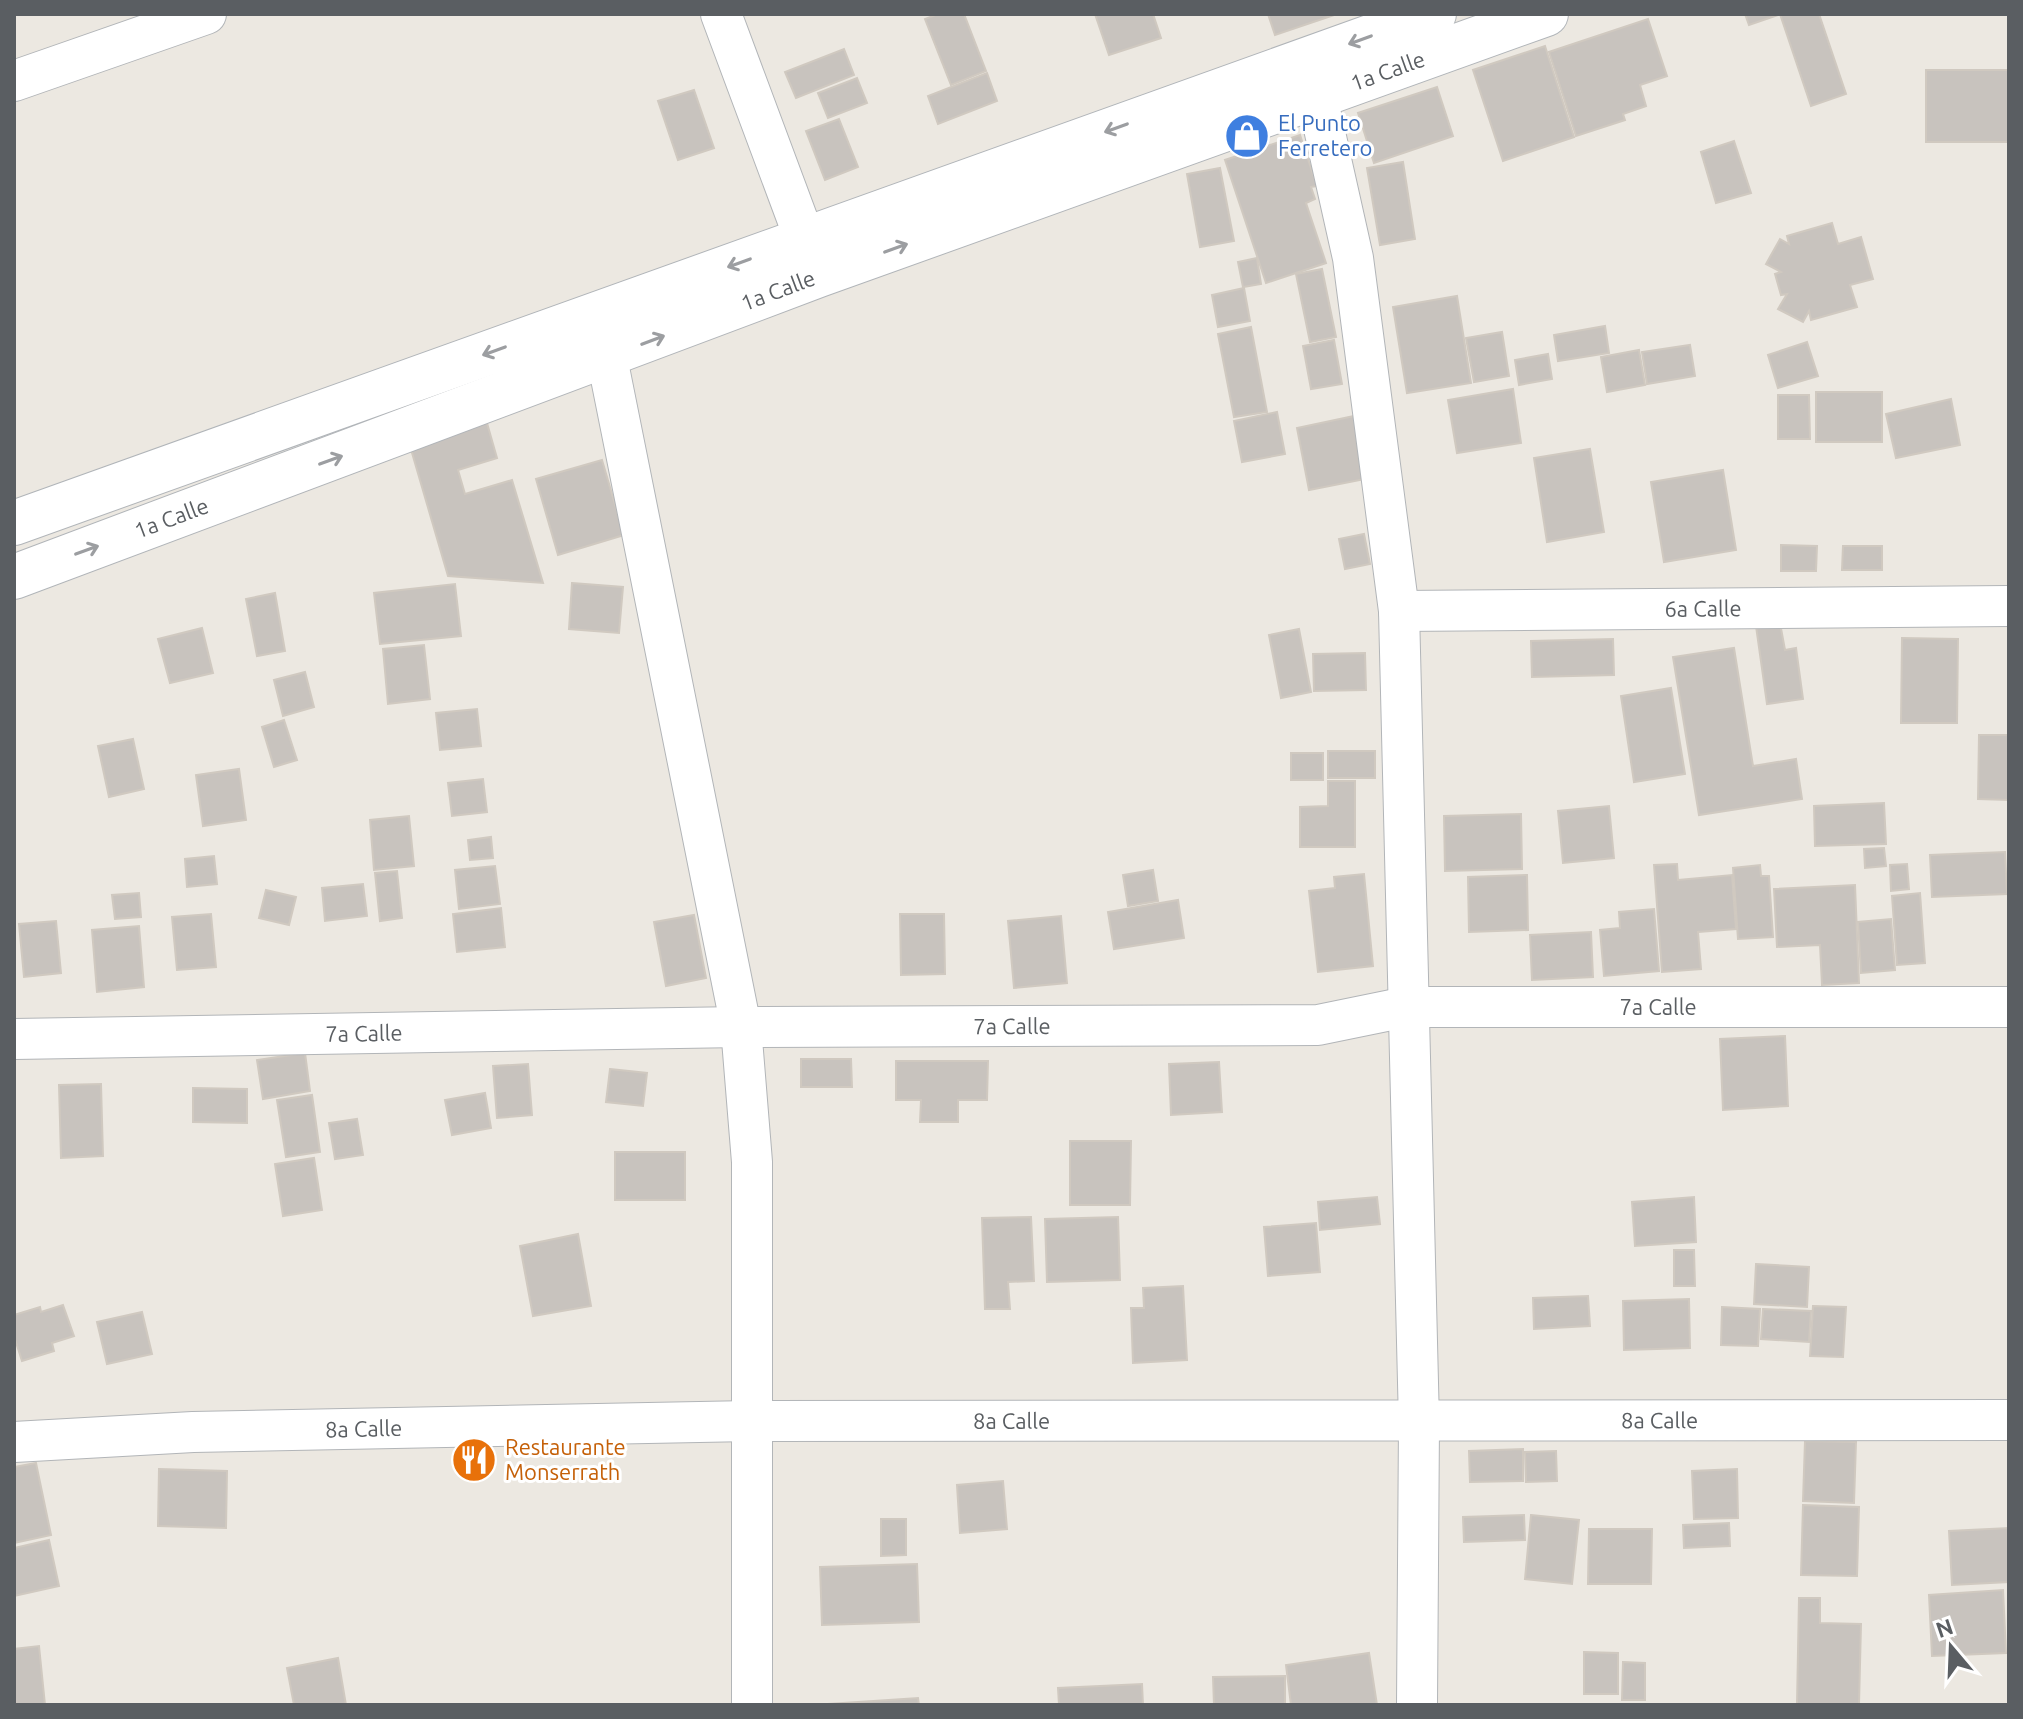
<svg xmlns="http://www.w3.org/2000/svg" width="2023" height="1719" viewBox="0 0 2023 1719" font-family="Ubuntu,sans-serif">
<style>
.building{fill:#c8c3be;stroke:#d0c9c0;stroke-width:2}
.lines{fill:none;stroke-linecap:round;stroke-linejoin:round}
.minor-casing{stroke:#b2b5b8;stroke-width:42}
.secondary-casing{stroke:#b1b5b9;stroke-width:46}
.minor{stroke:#fff;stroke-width:40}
.secondary{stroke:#fff;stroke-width:44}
.oneway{stroke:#9c9ea1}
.labels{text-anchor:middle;stroke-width:6;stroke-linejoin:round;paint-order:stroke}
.street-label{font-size:22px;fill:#5a5e62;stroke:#fff}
.shop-label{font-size:22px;fill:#366cbe;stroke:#fff;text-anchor:start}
.food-label{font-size:22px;fill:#c56008;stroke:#fff;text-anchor:start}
</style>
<rect width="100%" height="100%" fill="#ece8e1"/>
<g class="building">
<polygon points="938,14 964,14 986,71 951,85 925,19"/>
<polygon points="1095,14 1153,14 1161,38 1109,55"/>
<polygon points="1268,14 1337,14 1275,35"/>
<polygon points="1745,14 1778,14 1778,15 1749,25"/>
<polygon points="1780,14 1819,14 1846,94 1811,106"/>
<polygon points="1648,19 1667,76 1640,85 1646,106 1623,114 1625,120 1576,136 1549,52"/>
<polygon points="1545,46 1574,137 1503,161 1473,70"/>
<polygon points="844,49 854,75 796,98 785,72"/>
<rect x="1926" y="70" width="82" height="72"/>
<polygon points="987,73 997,101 938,124 928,96"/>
<polygon points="857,78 867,103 828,118 818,93"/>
<polygon points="1437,87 1453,136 1374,163 1358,113"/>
<polygon points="694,90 714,148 678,160 658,101"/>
<polygon points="839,119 858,167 825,180 806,131"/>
<polygon points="1300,135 1317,186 1311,187 1315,199 1306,203 1326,263 1266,283 1225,160"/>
<polygon points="1734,141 1751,193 1716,203 1701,152"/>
<polygon points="1403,162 1415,239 1380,245 1367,168"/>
<polygon points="1220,168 1234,241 1200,247 1187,174"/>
<polygon points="1832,223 1838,244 1861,237 1873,279 1850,285 1857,307 1811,320 1809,311 1803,322 1778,309 1787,294 1781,295 1775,274 1781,272 1766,264 1780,239 1789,244 1787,236"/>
<polygon points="1257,258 1261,284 1243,287 1238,262"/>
<polygon points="1322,269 1336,337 1310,342 1296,274"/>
<polygon points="1244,288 1250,321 1218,327 1212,295"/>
<polygon points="1457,296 1471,383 1407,393 1393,307"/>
<polygon points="1605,326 1609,353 1558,361 1554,335"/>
<polygon points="1251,327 1267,412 1234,417 1218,334"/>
<polygon points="1502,332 1509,376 1474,382 1466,338"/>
<polygon points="1334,340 1342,384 1311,389 1303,346"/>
<polygon points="1807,342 1818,376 1778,388 1768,355"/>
<polygon points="1690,345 1695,376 1647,384 1642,352"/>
<polygon points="1639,350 1645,385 1607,392 1601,357"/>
<polygon points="1548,354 1552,379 1519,385 1515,360"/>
<polygon points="1513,389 1521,443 1457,453 1448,400"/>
<rect x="1816" y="392" width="66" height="50"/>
<polygon points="1778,395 1809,395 1810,439 1778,439"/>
<polygon points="1951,399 1960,445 1896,458 1886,414"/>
<polygon points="1277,412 1285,454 1242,462 1234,421"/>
<polygon points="1354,416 1365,479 1309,490 1297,428"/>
<polygon points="487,423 497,458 458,470 465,494 512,480 543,583 448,576 410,446"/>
<polygon points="1590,449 1604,532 1547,542 1534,458"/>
<polygon points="602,460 624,535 558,555 536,479"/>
<polygon points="1723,470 1736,550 1664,562 1651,482"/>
<polygon points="1364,534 1370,564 1345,569 1339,539"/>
<polygon points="1781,545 1817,546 1816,571 1781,571"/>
<polygon points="1843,546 1882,546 1882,570 1842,570"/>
<polygon points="572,583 623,587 619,633 569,629"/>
<polygon points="455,584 461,636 380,644 374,593"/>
<polygon points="275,593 285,651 257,656 246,599"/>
<polygon points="1780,623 1785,650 1796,648 1803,699 1767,704 1756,626"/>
<polygon points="202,628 213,673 170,683 158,639"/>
<polygon points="1299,629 1311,692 1281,698 1269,635"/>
<polygon points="1902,638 1958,639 1957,723 1901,723"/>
<polygon points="1613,639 1614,675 1532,677 1531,641"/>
<polygon points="424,645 430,699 388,704 383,649"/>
<polygon points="1734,648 1753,766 1796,759 1802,799 1699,815 1673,657"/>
<polygon points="1365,653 1366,690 1314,691 1313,654"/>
<polygon points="305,672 314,707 283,716 274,680"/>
<polygon points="1671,688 1685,774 1634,782 1621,696"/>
<polygon points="477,709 481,746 440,750 436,713"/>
<polygon points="284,720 297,760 274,767 262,727"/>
<polygon points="1979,735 2009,735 2009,800 1978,799"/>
<polygon points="133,739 144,789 109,797 98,746"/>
<rect x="1328" y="751" width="47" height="27"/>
<rect x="1291" y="753" width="32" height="27"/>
<polygon points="239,769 246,820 203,826 196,775"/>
<polygon points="483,779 487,812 452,816 448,783"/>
<polygon points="1328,781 1355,781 1355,847 1300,847 1300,807 1328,806"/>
<polygon points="1884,803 1886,844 1815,846 1814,806"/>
<polygon points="1609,806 1614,858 1563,863 1558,811"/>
<polygon points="1521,814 1522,869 1445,871 1444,816"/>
<polygon points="409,816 414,866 374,870 370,820"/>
<polygon points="491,837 493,858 470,860 468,840"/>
<polygon points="1884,848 1886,866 1865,868 1864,849"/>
<polygon points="2005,852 2007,894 1932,897 1930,855"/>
<polygon points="214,856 217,884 187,887 185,859"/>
<polygon points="1677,864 1678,880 1732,875 1736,929 1698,932 1701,969 1662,972 1654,865"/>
<polygon points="1907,864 1909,889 1891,891 1890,865"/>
<polygon points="1760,865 1761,876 1769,876 1773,937 1738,939 1733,868"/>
<polygon points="495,866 500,904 459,909 455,870"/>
<polygon points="1153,870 1158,901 1128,906 1123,875"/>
<polygon points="397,871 402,918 380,921 375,873"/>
<polygon points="1364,874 1373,966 1318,972 1309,891 1335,888 1334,877"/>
<polygon points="1527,875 1528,930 1469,932 1468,877"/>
<polygon points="363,884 367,916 325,921 322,888"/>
<polygon points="1855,885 1859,983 1822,985 1820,945 1777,947 1774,889"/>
<polygon points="266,890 296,897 289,925 259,918"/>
<polygon points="139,893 141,917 115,919 112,895"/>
<polygon points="1920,893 1925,963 1897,965 1892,896"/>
<polygon points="1178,900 1184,938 1114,949 1108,912"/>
<polygon points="501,908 505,947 457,952 453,914"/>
<polygon points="1654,909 1659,971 1604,976 1600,930 1620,928 1619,912"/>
<polygon points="211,914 216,967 177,970 172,917"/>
<polygon points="900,914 944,914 945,974 901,975"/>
<polygon points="694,915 706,978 666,986 654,922"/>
<polygon points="1061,916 1067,983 1014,988 1008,921"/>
<polygon points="1891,919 1895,970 1861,973 1858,922"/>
<polygon points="56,921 61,973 24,977 19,924"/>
<polygon points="139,926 144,987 97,992 92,930"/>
<polygon points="1591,932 1593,977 1532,980 1530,935"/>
<polygon points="1785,1036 1788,1106 1723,1110 1720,1039"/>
<polygon points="305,1053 310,1091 263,1099 257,1060"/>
<polygon points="801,1059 851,1059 852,1087 801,1087"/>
<polygon points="896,1061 988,1061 987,1100 958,1100 958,1122 920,1122 921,1100 896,1100"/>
<polygon points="1219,1062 1222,1112 1171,1115 1169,1064"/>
<polygon points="528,1064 532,1115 497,1118 493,1066"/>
<polygon points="610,1069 647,1073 643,1106 606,1102"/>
<polygon points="101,1084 103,1156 61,1158 59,1085"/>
<polygon points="193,1088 247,1089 247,1123 193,1122"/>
<polygon points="485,1093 491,1128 452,1135 445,1100"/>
<polygon points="312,1095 320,1152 286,1157 277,1100"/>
<polygon points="357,1119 363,1155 335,1159 329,1123"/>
<polygon points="1070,1141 1131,1141 1130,1205 1070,1205"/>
<rect x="615" y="1152" width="70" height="48"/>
<polygon points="314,1158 322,1210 283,1216 275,1164"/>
<polygon points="1377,1197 1380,1224 1320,1230 1318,1202"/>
<polygon points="1694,1197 1696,1242 1635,1246 1632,1202"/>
<polygon points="1031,1217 1034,1281 1008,1282 1010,1309 985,1309 982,1218"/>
<polygon points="1118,1217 1120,1280 1047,1282 1045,1219"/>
<polygon points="1316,1223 1320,1272 1268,1276 1264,1227"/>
<polygon points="578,1234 591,1306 533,1316 520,1246"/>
<polygon points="1674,1250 1694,1250 1695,1286 1674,1286"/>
<polygon points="1756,1264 1809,1267 1807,1307 1754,1304"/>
<polygon points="1183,1286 1187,1360 1133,1363 1131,1308 1144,1308 1143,1288"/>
<polygon points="1588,1296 1590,1326 1534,1329 1533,1298"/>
<polygon points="1689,1299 1690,1348 1624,1350 1623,1301"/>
<polygon points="63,1305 74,1336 52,1343 54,1351 22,1361 14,1336 14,1315 40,1307 41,1312"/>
<polygon points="1813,1306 1846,1307 1843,1357 1810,1356"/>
<polygon points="1722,1307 1760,1309 1758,1346 1721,1345"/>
<polygon points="1763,1309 1811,1311 1809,1342 1761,1339"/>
<polygon points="142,1312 152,1354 107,1364 97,1322"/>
<polygon points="1805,1441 1856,1442 1854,1503 1803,1501"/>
<polygon points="1523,1449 1523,1481 1470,1482 1469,1451"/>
<polygon points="1556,1451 1557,1481 1526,1482 1525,1452"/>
<polygon points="36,1463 51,1535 14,1543 14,1467"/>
<polygon points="159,1469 227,1471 226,1528 158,1526"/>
<polygon points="1737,1469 1738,1518 1694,1519 1692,1471"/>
<polygon points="1003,1481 1007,1529 960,1533 957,1485"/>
<polygon points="1803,1505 1859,1507 1857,1576 1801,1575"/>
<polygon points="1524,1515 1525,1540 1464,1542 1463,1517"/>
<polygon points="1531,1515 1579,1520 1572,1584 1525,1579"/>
<polygon points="881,1519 906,1519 906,1555 881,1556"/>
<polygon points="1729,1523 1730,1546 1684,1548 1683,1525"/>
<polygon points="2009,1528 2009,1582 1952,1585 1949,1531"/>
<polygon points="1589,1529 1652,1529 1651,1584 1588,1584"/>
<polygon points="49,1540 59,1586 14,1596 14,1548"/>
<polygon points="917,1564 919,1622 822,1625 820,1567"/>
<polygon points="2003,1590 2006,1653 1932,1656 1929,1595"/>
<polygon points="1799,1598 1820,1598 1820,1623 1861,1624 1859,1705 1797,1705"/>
<polygon points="39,1646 45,1705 14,1705 14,1649"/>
<polygon points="1584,1652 1618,1653 1618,1694 1584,1694"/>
<polygon points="1369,1653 1377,1705 1291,1705 1286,1665"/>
<polygon points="338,1658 346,1705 294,1705 287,1668"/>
<polygon points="1623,1662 1645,1663 1645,1700 1622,1700"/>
<polygon points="1285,1676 1285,1705 1214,1705 1213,1677"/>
<polygon points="1142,1684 1143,1705 1059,1705 1058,1688"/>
<polygon points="918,1698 919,1705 827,1705 826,1704"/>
</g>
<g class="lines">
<g class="minor-casing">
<g id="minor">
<polyline points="721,14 816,269"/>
<polyline points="14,81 206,14"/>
<polyline points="1317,97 1353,258 1399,611 1419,1423 1417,1705"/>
<polyline points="607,358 741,1027 752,1162 752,1705"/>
<path id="s1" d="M1399,611L2009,606"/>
<path id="s2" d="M14,1039L741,1027L1318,1025L1406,1007H2009"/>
<path id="s3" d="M14,1442L193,1432L750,1421L2009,1420"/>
</g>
</g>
<g class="secondary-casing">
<g id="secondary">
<polyline points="14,523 1434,14"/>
<path id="s4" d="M14,577L819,275L1546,14"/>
</g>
</g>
<use href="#minor" class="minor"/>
<use href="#secondary" class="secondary"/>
</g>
<defs><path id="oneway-shaft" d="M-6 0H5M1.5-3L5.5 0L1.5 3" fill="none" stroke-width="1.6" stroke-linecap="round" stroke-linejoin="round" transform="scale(2)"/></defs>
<g class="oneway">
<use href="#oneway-shaft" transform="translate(1360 40) rotate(160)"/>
<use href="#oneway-shaft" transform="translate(1116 128) rotate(160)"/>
<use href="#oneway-shaft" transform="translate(896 248) rotate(-20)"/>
<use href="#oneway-shaft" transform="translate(739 263) rotate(160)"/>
<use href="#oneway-shaft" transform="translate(653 340) rotate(-21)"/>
<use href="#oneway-shaft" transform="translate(494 351) rotate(160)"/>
<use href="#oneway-shaft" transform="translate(331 460) rotate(-20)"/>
<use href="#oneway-shaft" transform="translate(87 550) rotate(-20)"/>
</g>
<defs>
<g id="shop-disc" transform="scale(2.3)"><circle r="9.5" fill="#3f7fe0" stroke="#fff"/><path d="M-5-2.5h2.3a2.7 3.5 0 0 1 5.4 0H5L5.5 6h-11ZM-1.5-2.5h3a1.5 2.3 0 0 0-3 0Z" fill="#fff"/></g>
<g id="restaurant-disc" transform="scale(2.3)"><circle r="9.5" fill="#e8710a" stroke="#fff"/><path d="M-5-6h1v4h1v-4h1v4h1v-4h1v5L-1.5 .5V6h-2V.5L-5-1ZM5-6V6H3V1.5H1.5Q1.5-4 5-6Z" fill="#fff"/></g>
</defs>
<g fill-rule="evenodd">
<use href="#shop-disc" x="1247" y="136"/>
<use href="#restaurant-disc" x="474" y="1460"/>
</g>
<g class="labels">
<g class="street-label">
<text dy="8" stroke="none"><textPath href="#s4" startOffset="1464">1a Calle</textPath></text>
<text dy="8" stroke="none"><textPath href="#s4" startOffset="816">1a Calle</textPath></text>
<text dy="8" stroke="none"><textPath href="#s4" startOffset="168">1a Calle</textPath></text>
<text dy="8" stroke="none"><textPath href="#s1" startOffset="304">6a Calle</textPath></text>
<text dy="8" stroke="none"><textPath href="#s2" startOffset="1646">7a Calle</textPath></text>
<text dy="8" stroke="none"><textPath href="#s2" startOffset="998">7a Calle</textPath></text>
<text dy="8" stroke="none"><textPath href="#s2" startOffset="350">7a Calle</textPath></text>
<text dy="8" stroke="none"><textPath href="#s3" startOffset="998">8a Calle</textPath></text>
<text dy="8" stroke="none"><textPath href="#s3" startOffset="1646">8a Calle</textPath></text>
<text dy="8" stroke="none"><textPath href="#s3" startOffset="350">8a Calle</textPath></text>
</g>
<g class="shop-label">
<text x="1278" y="131">El Punto<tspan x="1278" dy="25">Ferretero</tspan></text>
</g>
<g class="food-label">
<text x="505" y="1455">Restaurante<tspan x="505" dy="25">Monserrath</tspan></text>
</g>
</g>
<rect width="2023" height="1719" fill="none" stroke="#5a5e62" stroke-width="32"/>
<g transform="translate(1951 1647) rotate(341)" stroke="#ffffff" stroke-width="6" paint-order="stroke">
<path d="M0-6L14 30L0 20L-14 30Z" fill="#5a5e62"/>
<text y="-12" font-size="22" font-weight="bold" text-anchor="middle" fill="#5a5e62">N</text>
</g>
</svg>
